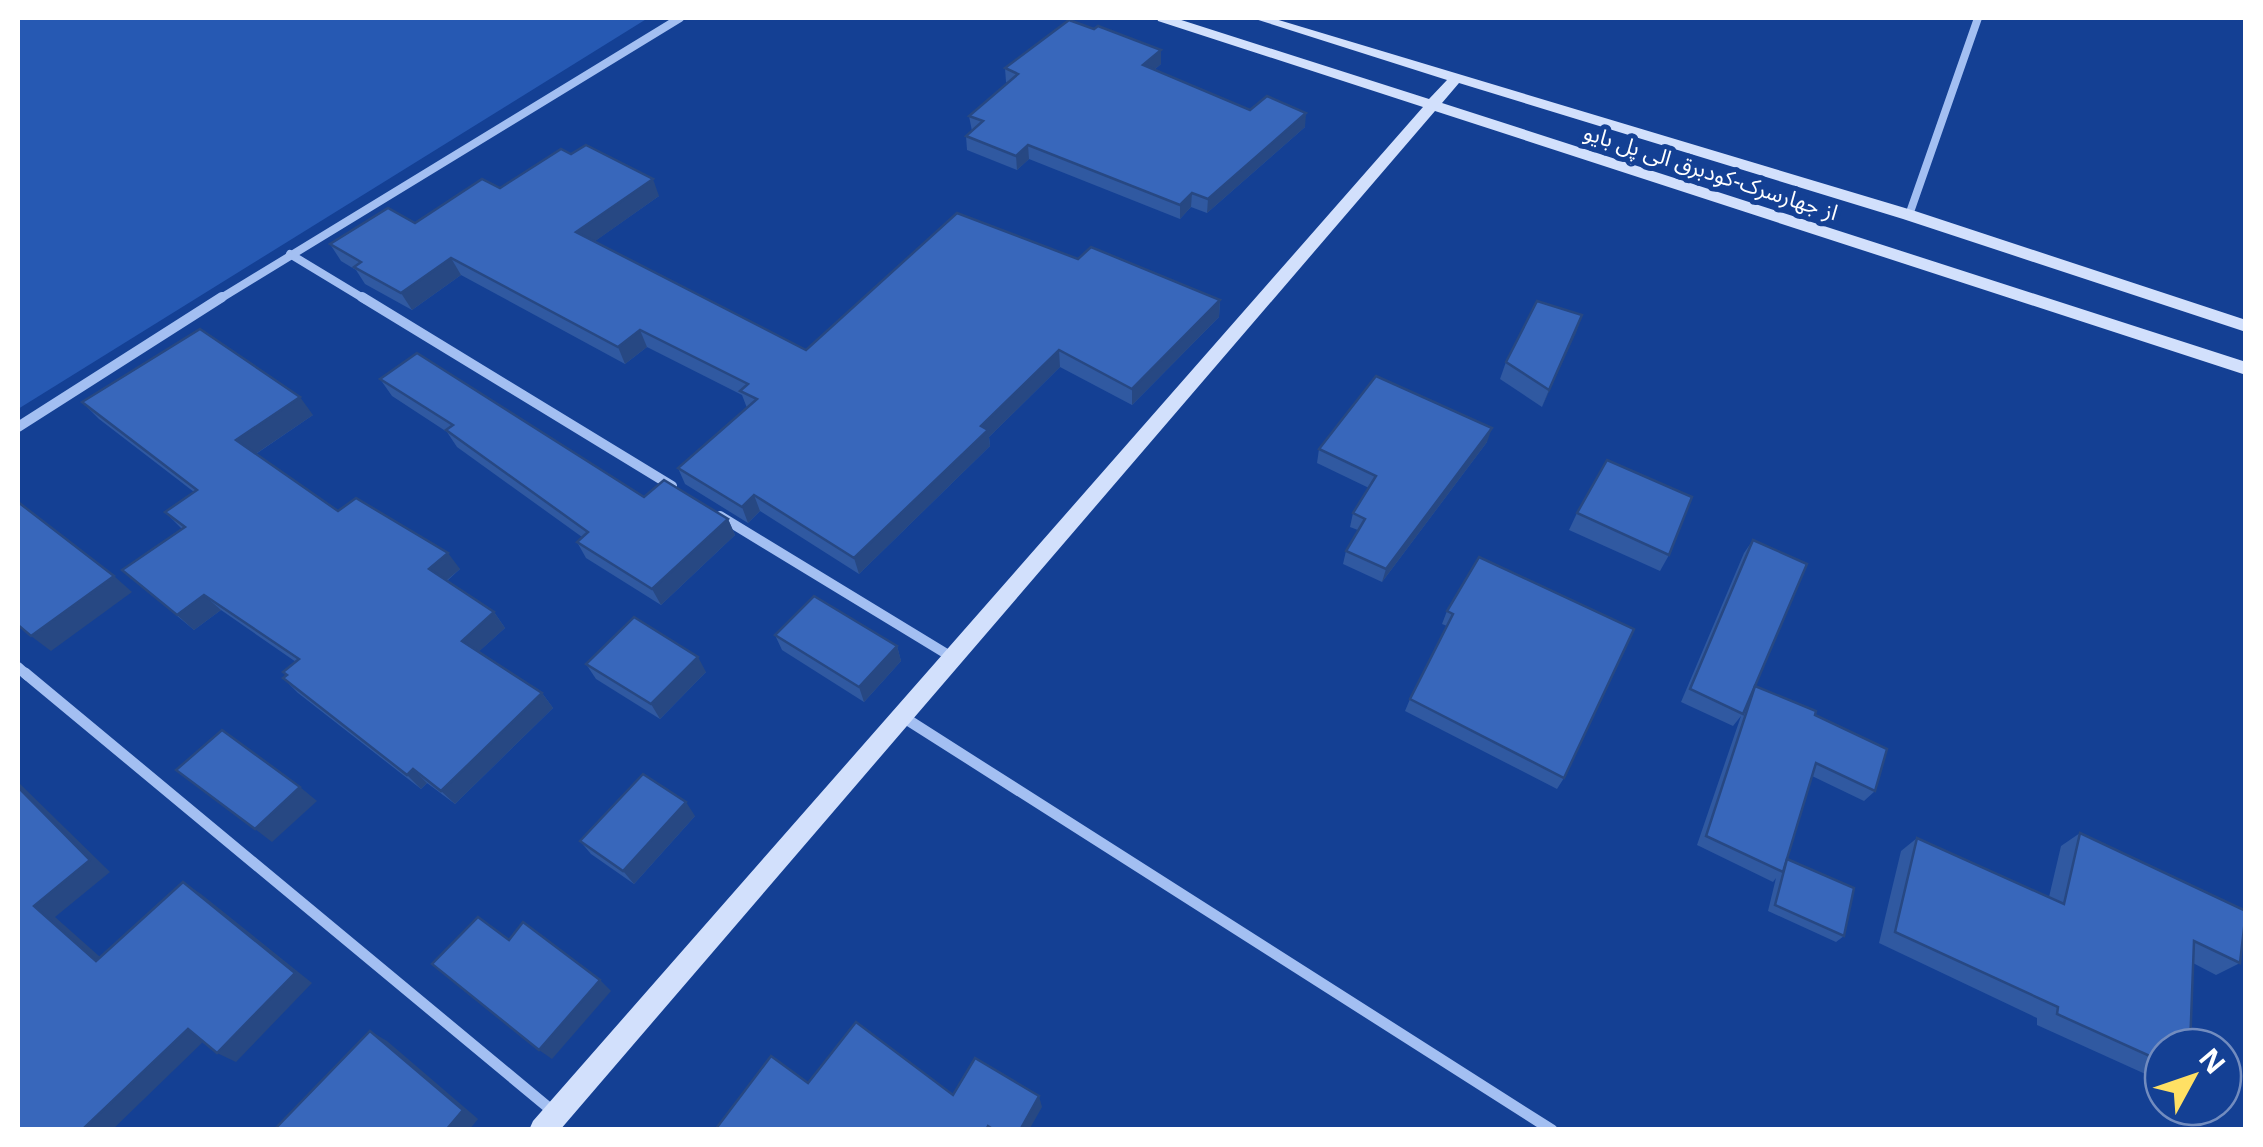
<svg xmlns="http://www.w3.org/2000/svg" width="2263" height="1147" viewBox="0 0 2263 1147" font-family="'Noto Sans','Noto Sans Arabic',sans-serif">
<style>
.green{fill:#2659b3}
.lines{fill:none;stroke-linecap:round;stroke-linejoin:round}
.street-far2{stroke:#a3bff2;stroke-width:8}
.street-far1{stroke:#a3bff2;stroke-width:10}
.street{stroke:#a3bff2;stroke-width:11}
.secondary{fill:#d2e0fc;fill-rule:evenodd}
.wall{fill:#3059a1}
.shaded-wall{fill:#274883}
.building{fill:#3867bb;stroke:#274883;stroke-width:2.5}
.labels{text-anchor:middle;stroke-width:10;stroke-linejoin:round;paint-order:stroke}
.far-street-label{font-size:22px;fill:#fff;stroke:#144094}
</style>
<rect width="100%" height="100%" fill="#144094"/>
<polygon class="green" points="18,18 648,18 18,409"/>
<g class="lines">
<g class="street-far2">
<polyline points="1909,215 1978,18"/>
<polyline points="290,254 366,300"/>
<polyline points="218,300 680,18"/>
</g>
<g class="street-far1">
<polyline points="362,297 672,486"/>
<polyline points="18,427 222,297"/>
<polyline points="720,516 950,656"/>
<polyline points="18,667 28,676"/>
</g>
<g class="street">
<polyline points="25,673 555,1113"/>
<polyline points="900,715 1552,1130"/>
</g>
<polygon class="secondary" points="1157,18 1175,18 1429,99 1447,80 1252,18 1272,18 1915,211 2246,320 2246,332 1903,219 1459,83 1442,103 2246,362 2246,375 1435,111 560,1130 529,1130 533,1121 1423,107 1158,21"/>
</g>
<g class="wall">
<polygon points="1161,64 1154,70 1250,110 1305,127 1207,213 1191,207 1180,219 1029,159 1017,170 967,150 966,136 972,131 969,116 1007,83 1006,82 1005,68"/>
<polygon points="500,188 659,196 595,241 806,350 1078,259 1220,300 1219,317 1132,405 1060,367 989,437 990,446 859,574 760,511 748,523 685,484 678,468 747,408 742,395 647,347 625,364 461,275 412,310 365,284 356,270 341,261 330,244 415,223"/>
<polygon points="1582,315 1542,407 1500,379 1506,362"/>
<polygon points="380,379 644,497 728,519 735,535 661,605 586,558 577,542 582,537 457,447 447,432 392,396"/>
<polygon points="82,402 313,415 256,454 338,511 460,569 447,581 494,612 505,628 478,652 542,693 553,708 455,804 427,783 421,789 298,693 283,678 296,662 221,610 194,630 122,570 182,529 165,512 194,492 99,419"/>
<polygon points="1487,442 1382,582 1343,564 1346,551 1358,530 1350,527 1353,513 1369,488 1317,463 1319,449"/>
<polygon points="1577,513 1669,555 1660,571 1569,530"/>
<polygon points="1753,540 1753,689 1815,715 1875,791 1864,801 1812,776 1787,859 1844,936 1836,942 1768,911 1776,878 1773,882 1697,845 1741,716 1733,726 1681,702 1744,553"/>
<polygon points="1479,557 1564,778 1557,789 1405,711 1410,699 1447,626 1442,624 1447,611"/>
<polygon points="775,635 897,646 901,661 864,702 782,650"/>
<polygon points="586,664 706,672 660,719 596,679"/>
<polygon points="695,816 634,884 591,854 580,841"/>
<polygon points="2080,833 2240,963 2216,975 2193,963 2163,1047 2163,1082 2037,1025 2037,1018 1879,943 1901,851 1917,838 2049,897 2061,846"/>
</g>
<g class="shaded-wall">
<polygon points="1161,50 1161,64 1143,79 1143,65"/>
<polygon points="1306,113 1305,127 1207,213 1208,199"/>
<polygon points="1028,145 1029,159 1017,170 1016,156"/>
<polygon points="653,179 659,196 584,249 576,232"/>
<polygon points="1192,193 1191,207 1180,219 1180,205"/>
<polygon points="451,258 461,275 412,310 401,293"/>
<polygon points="1220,300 1219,317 1132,405 1132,389"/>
<polygon points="1582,315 1576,333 1542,407 1549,390"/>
<polygon points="640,330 647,347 625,364 618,347"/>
<polygon points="1059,350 1060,367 989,437 990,446 859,574 854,558 981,426"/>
<polygon points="300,397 313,415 251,457 236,440"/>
<polygon points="1492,428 1487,442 1382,582 1386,569"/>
<polygon points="754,495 760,511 748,523 742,507"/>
<polygon points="728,519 735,535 661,605 652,589"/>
<polygon points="448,553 460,569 441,585 429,569"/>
<polygon points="114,576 132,592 51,651 31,636"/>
<polygon points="204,595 221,610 194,630 177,615"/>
<polygon points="494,612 505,628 474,656 462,641"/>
<polygon points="897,646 901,661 864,702 859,687"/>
<polygon points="698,657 706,672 660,719 651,704"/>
<polygon points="542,693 553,708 455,804 441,791"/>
<polygon points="413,769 427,783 421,789 407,775"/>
<polygon points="18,782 110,872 55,917 117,972 96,961 34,906"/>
<polygon points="300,787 317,801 272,842 255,829"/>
<polygon points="686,802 695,816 634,884 623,871"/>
<polygon points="183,882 201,894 312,983 236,1062 217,1053"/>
<polygon points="600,980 611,991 552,1059 539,1050"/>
<polygon points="188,1029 207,1038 112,1130 82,1130"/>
<polygon points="370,1031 387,1041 478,1119 469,1130 446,1130"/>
<polygon points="1039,1096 1042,1107 1029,1130 1020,1130"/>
</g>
<g class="building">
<polygon points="1069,20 1094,29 1098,26 1161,50 1143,65 1250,110 1267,96 1306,113 1208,199 1192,193 1180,205 1028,145 1016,156 966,136 983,121 969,116 1018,74 1005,68"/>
<polygon points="586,145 653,179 576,232 806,350 957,213 1078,259 1091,247 1220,300 1132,389 1059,350 981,426 988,430 854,558 754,495 742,507 678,468 757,399 740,391 748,384 640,330 618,347 451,258 401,293 354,267 361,262 330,244 388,208 415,223 482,179 500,188 561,149 571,154"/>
<polygon points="1537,301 1582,315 1549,390 1506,362"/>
<polygon points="200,329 300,397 236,440 338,511 356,498 448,553 429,569 494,612 462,641 542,693 441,791 413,769 407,775 283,678 287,675 283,672 299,659 204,595 177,615 122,570 185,527 165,512 197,490 82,402"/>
<polygon points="417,353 644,497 664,480 728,519 652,589 577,542 588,532 446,430 453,425 380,379"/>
<polygon points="1376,376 1492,428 1386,569 1346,551 1365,519 1353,513 1376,476 1319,449"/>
<polygon points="1607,460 1692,497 1669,555 1577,513"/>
<polygon points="18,502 114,576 31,636 18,625"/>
<polygon points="1753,540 1807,564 1743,714 1690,689"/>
<polygon points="1479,557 1634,629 1564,778 1410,699 1453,614 1447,611"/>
<polygon points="814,596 897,646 859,687 775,635"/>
<polygon points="634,617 698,657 651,704 586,664"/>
<polygon points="1755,686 1816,711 1815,715 1887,749 1875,791 1816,763 1783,872 1706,836"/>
<polygon points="222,730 300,787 255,829 176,770"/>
<polygon points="643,774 686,802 623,871 580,841"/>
<polygon points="18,787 90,860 34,906 96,961 183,882 295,973 217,1053 188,1029 82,1130 18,1130"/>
<polygon points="2080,833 2246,911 2240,963 2194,941 2190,1047 2163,1047 2163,1062 2057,1014 2058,1007 1895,932 1917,838 2064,904"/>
<polygon points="1787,859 1854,888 1844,936 1775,905"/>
<polygon points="478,917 509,940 523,922 600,980 539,1050 432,964"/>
<polygon points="856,1022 953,1095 975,1058 1039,1096 1020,1130 994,1130 988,1126 986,1130 715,1130 771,1056 808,1083"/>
<polygon points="370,1031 463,1110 446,1130 274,1130"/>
</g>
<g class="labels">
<g class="far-street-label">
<text transform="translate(1711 172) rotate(18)" y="8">از جهارسرک-کودبرق الی پل بایو</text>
</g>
</g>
<rect width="2263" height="1147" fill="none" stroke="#ffffff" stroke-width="40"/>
<g transform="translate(2193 1077) rotate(50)"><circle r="48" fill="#144094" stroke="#728cbf" stroke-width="2.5"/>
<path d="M0-8L18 38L0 25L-18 38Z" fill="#ffe064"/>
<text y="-15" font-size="28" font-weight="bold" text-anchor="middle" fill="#ffffff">N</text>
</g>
</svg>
